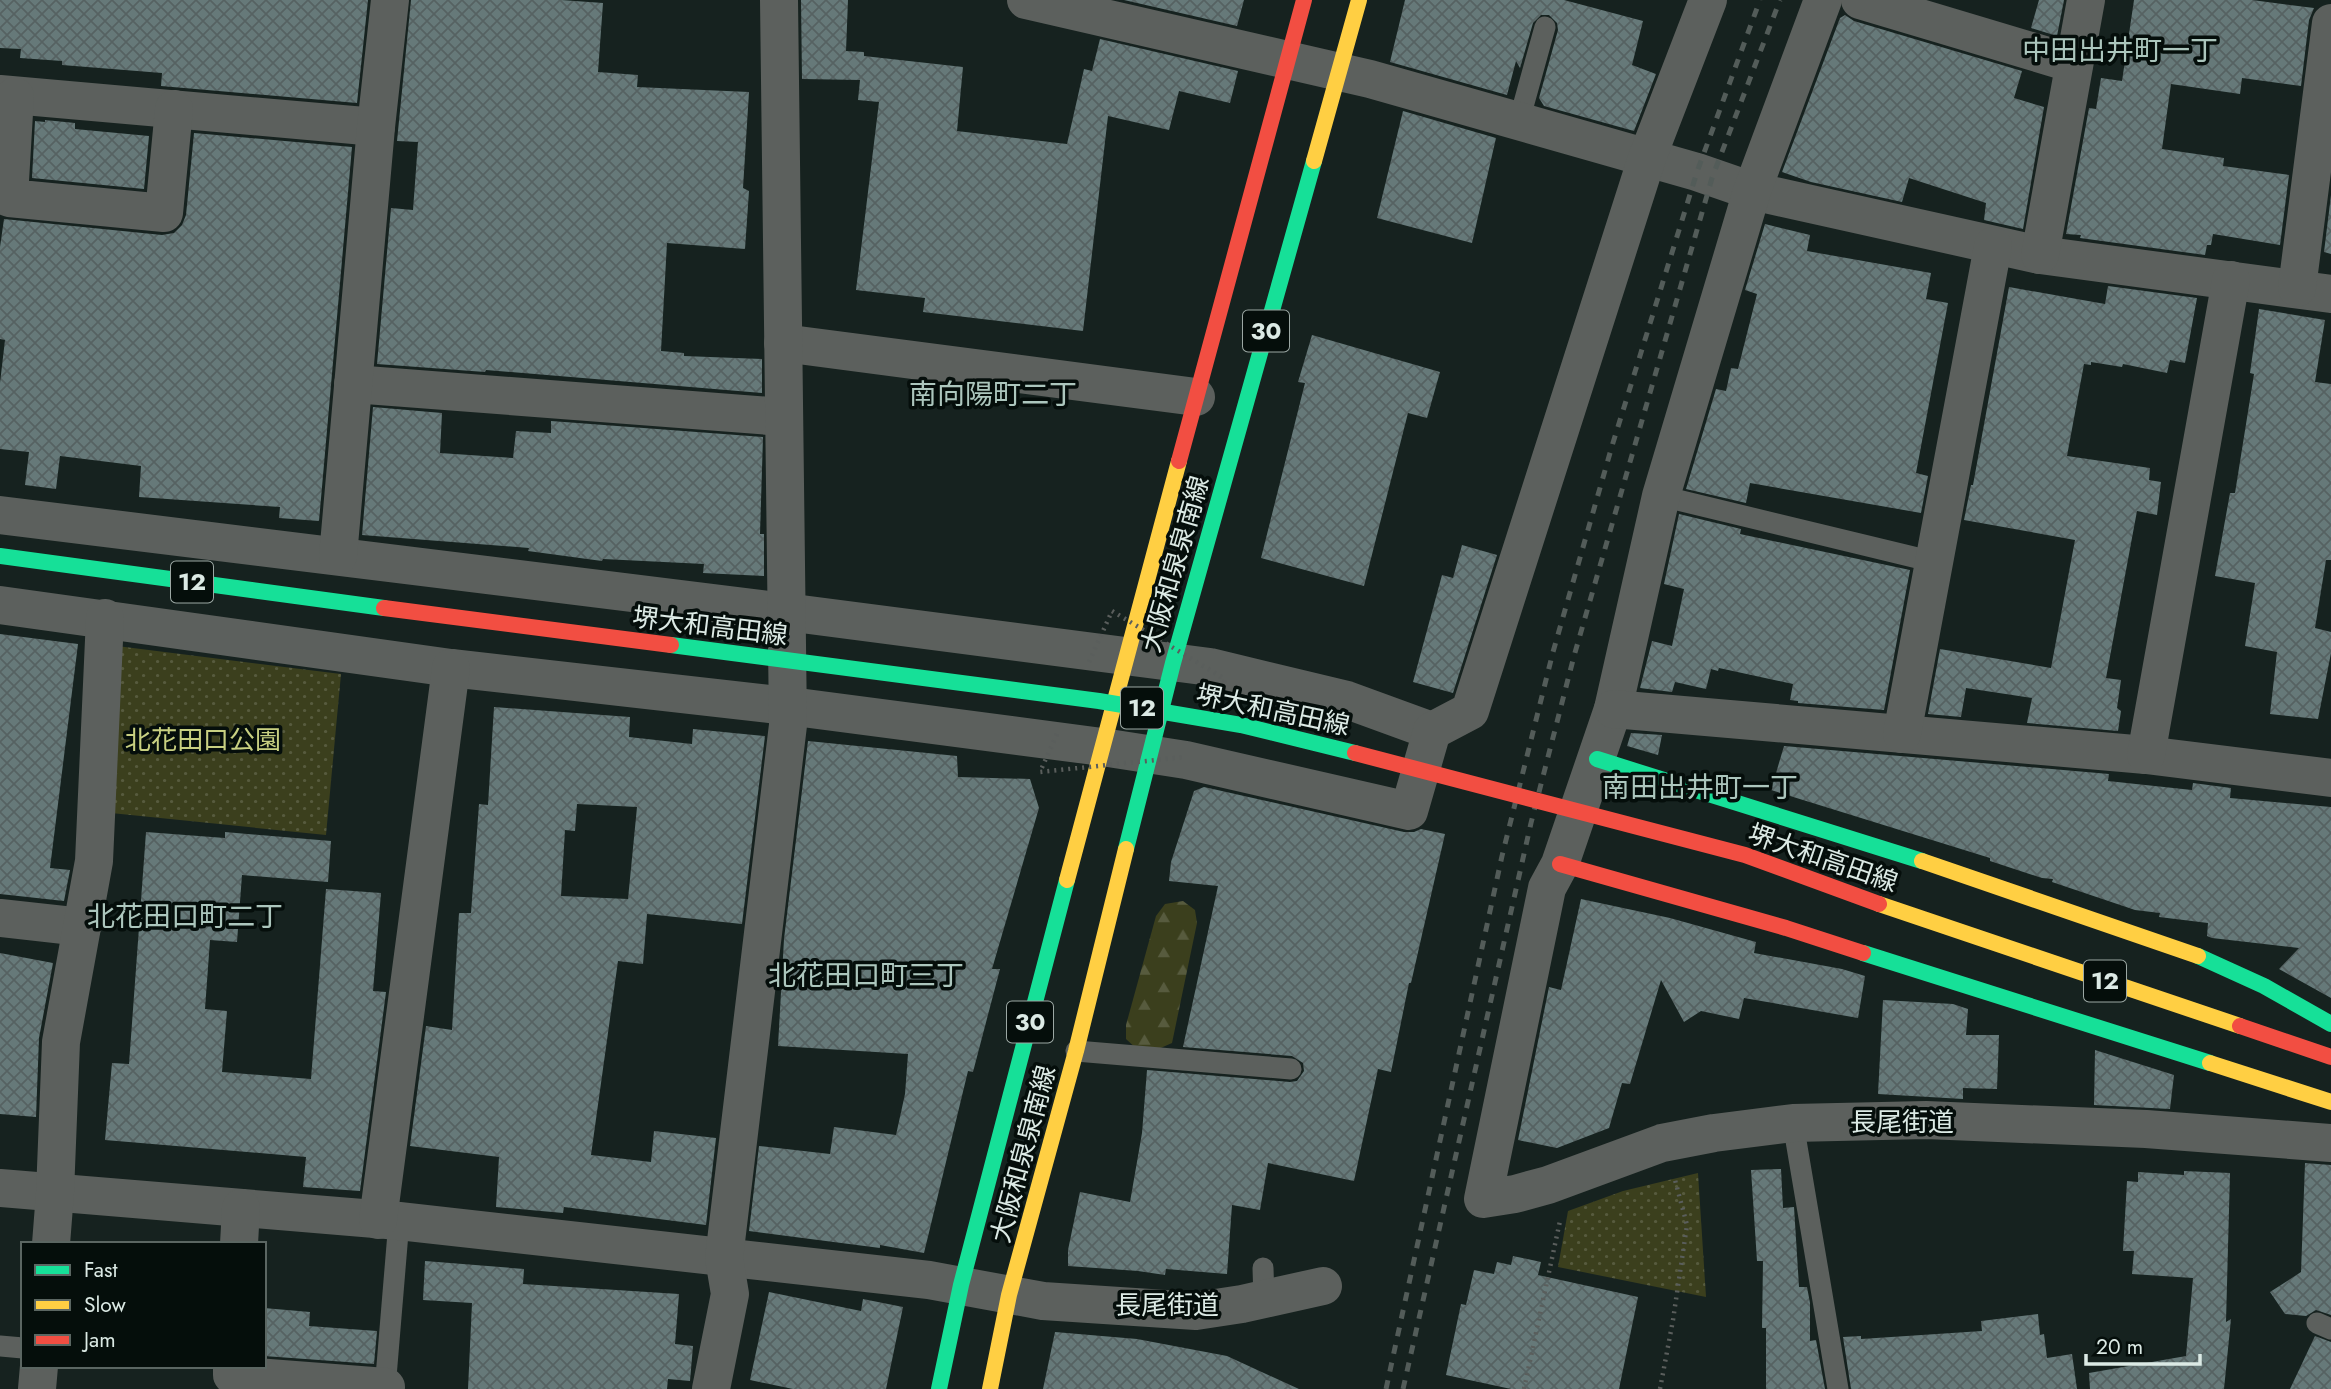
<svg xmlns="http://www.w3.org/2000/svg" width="2331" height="1389" viewBox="0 0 2331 1389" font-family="Jost,'Noto Sans JP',sans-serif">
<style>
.grass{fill:url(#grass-dots)}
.forest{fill:url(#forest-firs)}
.building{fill:url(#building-cross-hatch);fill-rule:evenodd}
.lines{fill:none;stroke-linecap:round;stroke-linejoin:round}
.path{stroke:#5a5e5c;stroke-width:4.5;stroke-dasharray:2 5;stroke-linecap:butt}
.lane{stroke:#5c605d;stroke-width:21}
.street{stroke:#5c605d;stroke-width:38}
.fast{stroke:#16e098;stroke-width:16}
.slow{stroke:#ffcf43;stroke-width:16}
.jam{stroke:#f24e42;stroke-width:16}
.rail{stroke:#535c59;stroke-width:5;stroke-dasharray:9 9;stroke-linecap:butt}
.path-bridge{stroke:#5a5e5c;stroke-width:4.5;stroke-dasharray:2 5;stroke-linecap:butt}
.fast-bridge{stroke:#16e098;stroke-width:16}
.jam-bridge{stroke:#f24e42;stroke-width:16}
.labels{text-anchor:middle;stroke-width:7;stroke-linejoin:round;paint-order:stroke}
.shield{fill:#050e0b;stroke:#9ca8a4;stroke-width:2}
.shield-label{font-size:24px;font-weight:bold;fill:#dceae5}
.street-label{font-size:26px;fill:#dceae5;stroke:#050e0b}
.park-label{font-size:26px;fill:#c8d081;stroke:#050e0b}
.neighbourhood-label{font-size:28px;fill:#acc6bd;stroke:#050e0b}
</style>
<defs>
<pattern id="grass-dots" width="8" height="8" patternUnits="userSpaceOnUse" patternTransform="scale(1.75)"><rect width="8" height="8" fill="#3b3f1d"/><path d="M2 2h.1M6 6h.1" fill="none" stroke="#575b3e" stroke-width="1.8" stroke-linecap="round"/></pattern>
<pattern id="forest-firs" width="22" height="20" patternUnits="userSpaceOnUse" patternTransform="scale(1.75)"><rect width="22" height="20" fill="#3b3f1d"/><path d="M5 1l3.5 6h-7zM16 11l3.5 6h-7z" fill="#575b3e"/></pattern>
<pattern id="building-cross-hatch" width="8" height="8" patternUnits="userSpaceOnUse" patternTransform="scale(1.75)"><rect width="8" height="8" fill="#667979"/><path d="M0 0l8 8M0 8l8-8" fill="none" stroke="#566262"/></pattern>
</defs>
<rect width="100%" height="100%" fill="#16221f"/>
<g class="grass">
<polygon points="117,646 341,674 326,835 111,813"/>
<polygon points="1698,1173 1706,1297 1558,1267 1568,1211 1623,1191"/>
</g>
<polygon class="forest" points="1183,901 1195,910 1197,923 1172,1043 1156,1050 1138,1050 1126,1039 1126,1025 1156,916 1165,904"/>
<g class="building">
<polygon points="0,0 368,0 357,103 161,86 162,73 62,65 62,61 20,58 21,49 0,48"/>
<polygon points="411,0 561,0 603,3 598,72 638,75 637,87 749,92 743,188 749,191 745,249 667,243 661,351 684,353 684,356 762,359 762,393 486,370 485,372 377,364 391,208 413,210 418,142 397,141"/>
<polygon points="801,0 848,0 846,51 864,52 864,56 963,67 957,131 1067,144 1084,69 1092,71 1100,39 1238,71 1230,103 1179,91 1169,130 1108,116 1083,331 923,312 925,298 856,290 879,102 858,100 860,80 802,79"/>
<polygon points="1124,0 1244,0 1237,26"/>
<polygon points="1405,0 1564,0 1643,21 1632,65 1656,74 1634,131 1544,106 1539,98 1558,30 1557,23 1549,15 1541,15 1533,23 1520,68 1516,61 1507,95 1390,62"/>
<polygon points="2039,0 2064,0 2057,36 2031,28"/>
<polygon points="2134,0 2252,0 2314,8 2309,20 2301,86 2242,78 2240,94 2171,84 2162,149 2224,158 2223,166 2289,175 2280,245 2213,234 2211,245 2207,245 2205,255 2080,238 2081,235 2066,234 2089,108 2096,109 2101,78 2122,81"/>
<polygon points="1845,15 1854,21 2022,71 2014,98 2044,107 2023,229 1984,220 1986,203 1909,178 1902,202 1811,182 1782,172 1840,18"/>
<polygon points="1403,111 1496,138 1472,243 1377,218"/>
<polygon points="45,120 75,123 75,129 149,136 144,189 32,178 35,121 45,122"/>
<polygon points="194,133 352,147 319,521 279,518 280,507 139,497 141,466 60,456 56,489 25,485 29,452 0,449 0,383 5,340 0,339 0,247 4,219 162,235 174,233 182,225 186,215"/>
<polygon points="2331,195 2331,254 2324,252"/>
<polygon points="1765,224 1810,235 1807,251 1931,273 1926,299 1948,303 1916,473 1928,476 1921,513 1750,483 1746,503 1686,489 1716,389 1726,391 1731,368 1738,369 1757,294 1745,290"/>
<polygon points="2108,286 2197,298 2185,363 2170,360 2167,373 2123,364 2122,367 2091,362 2091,365 2084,364 2067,456 2150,468 2149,480 2161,482 2157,515 2137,511 2106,678 2121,680 2117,708 2121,711 2118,731 2027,723 2032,698 1966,688 1961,717 1928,714 1940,649 2051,668 2075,540 1964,520 1971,485 1973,485 2009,287 2105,304"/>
<polygon points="2259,309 2325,320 2315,382 2331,384 2331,560 2326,560 2315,628 2331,632 2331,653 2318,719 2270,714 2277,652 2245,646 2255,583 2215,576 2230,493 2235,493 2254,374 2250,373"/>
<polygon points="1312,335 1440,372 1427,418 1408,413 1364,586 1261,558 1305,383 1298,382"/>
<polygon points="373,407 442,413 440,453 513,458 516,431 551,433 551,421 763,437 760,534 764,534 764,576 703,573 704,564 603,559 602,561 528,551 529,548 362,535"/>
<polygon points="1679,514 1741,529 1740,534 1910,570 1884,710 1798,703 1798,701 1790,700 1793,684 1719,668 1718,671 1711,669 1706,689 1675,682 1672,692 1640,688 1652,641 1672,646 1684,589 1664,584"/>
<polygon points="1462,545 1497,555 1453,693 1413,682 1442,575 1453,578"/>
<polygon points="0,634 78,644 50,868 70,870 64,901 0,894"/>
<path d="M494,707L630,717L629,737L692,744L693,729L765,736L742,924L647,914L643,964L618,961L591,1155L651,1162L654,1131L716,1138L706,1225L564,1207L563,1213L496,1207L499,1157L410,1146L426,1026L452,1030L459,913H471L479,804L488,805ZM577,804L637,807L628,899L561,896L565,830L575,831Z"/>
<polygon points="1631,733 1662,735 1658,755 1627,746"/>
<polygon points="808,741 957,756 958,777 1030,779 1039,808 992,969 1000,969 973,1072 968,1071 924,1253 880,1245 880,1248 749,1231 759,1146 830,1154 834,1127 896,1135 905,1094 908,1054 778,1046 784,939"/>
<polygon points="1784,746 2109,774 2108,781 2192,790 2193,783 2231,788 2230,798 2331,807 2331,998 2279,969 2299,948 2212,938 2207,936 2208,923 2159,917 2160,913 2135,910 2052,882 2053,879 2042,878 1990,861 1990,858 1771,790"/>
<polygon points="1204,787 1404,832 1414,832 1421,829 1445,834 1411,983 1409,983 1391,1072 1378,1069 1354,1181 1268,1163 1260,1210 1232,1205 1227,1274 1166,1269 1165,1275 1138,1271 1068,1266 1068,1250 1080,1192 1130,1202 1142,1133 1147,1070 1290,1082 1297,1081 1304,1071 1303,1063 1292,1056 1183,1047 1218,886 1169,881 1171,862 1194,791"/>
<polygon points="146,832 225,838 225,832 331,841 328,882 242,875 237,942 210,940 205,1009 227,1011 222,1072 311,1079 326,889 381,893 373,991 386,992 360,1191 303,1187 306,1157 105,1140 112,1063 129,1064"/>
<polygon points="1581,899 1670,918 1756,942 1754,953 1842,969 1865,976 1858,1018 1744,998 1739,1019 1701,1011 1684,1022 1661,980 1630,1084 1622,1083 1609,1128 1557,1148 1518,1140 1549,987 1561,990"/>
<polygon points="0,953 53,963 39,1038 36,1117 0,1114"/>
<polygon points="1883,1000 1953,1004 1968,1009 1966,1035 1999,1035 1997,1089 1963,1088 1963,1099 1878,1094"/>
<polygon points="2095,1050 2174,1075 2170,1109 2094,1105"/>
<polygon points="2305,1163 2331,1165 2331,1315 2316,1310 2306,1316 2285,1314 2270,1292 2301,1272"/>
<polygon points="1781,1169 1783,1208 1794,1207 1799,1287 1807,1287 1810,1303 1810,1341 1816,1340 1825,1389 1766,1389 1766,1328 1762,1328 1763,1261 1757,1261 1751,1170"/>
<polygon points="2184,1171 2230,1173 2226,1322 2231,1319 2224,1389 2090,1389 2089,1373 2186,1356 2193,1278 2132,1274 2134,1251 2123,1251 2127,1181 2138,1182 2138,1172 2184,1175"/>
<polygon points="1513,1256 1541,1262 1538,1275 1638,1297 1619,1389 1511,1389 1446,1375 1461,1304 1466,1305 1474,1270 1494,1274 1497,1262 1511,1265"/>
<polygon points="425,1261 524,1269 523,1284 679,1294 675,1344 693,1346 690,1381 668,1379 667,1389 468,1389 472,1303 423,1300"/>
<polygon points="769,1292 861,1311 863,1299 903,1307 886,1389 793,1389 750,1380"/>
<polygon points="264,1308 310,1312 309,1326 377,1331 374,1364 264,1356"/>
<polygon points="2038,1314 2040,1335 2044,1334 2047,1358 2072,1354 2077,1389 1851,1389 1843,1337 1861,1336 1861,1339 1982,1331 1981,1321"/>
<polygon points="1055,1332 1137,1339 1227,1356 1299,1389 1043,1389"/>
<polygon points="2315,1336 2331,1342 2331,1389 2290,1389"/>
</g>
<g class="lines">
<g class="path">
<polyline points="1524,1389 1560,1221"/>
<polyline points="1660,1389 1673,1320 1687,1225 1675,1180"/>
</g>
<g class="lane">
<polyline points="1519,121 1545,27"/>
<polyline points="1661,496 1934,562"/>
<polyline points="1076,1051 1291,1069"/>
<polyline points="1793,1123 1838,1389"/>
<polyline points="1263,1268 1264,1300"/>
<polyline points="2317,1323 2331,1329"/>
<polyline points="0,1346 23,1348"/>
<polyline points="385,1389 399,1221"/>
</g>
<g class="street">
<polyline points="1026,0 1370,79 1697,172 1752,191 2040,255 2331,294"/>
<polyline points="1823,0 1752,191 1661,496 1613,709 1560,864 1547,888 1483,1199 1515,1194 1548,1185 1662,1143 1714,1133 1793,1123 1926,1120 2146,1129 2331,1143"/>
<polyline points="1860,0 2074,64"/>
<polyline points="0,94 376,127"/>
<polyline points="15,96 9,198 164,213 174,109"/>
<polyline points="2040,255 2086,0"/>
<polyline points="2297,288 2331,23"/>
<polyline points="783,343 1196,397"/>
<polyline points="353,384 783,417"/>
<polyline points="0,515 786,612 1210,667 1347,700 1432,731"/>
<polyline points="338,556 376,127 390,0"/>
<polyline points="0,605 451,668 804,708 1102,747 1186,760 1409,811 1432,731 1470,711 1647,158 1708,0"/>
<polyline points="1613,709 2146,755 2331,778"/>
<polyline points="1902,734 1993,246"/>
<polyline points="2146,755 2231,280"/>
<polyline points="0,918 82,927"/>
<polyline points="0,1188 399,1221 929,1280 1043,1301 1196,1311 1242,1304 1323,1286"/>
<polyline points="378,1220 451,668"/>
<polyline points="51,1244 55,1193 61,1042 94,861 105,618"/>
<polyline points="239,1244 241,1208"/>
<polyline points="232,1366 232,1375 386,1387"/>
<polyline points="37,1389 39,1366"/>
<polyline points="711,1389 730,1294 724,1258 788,725 779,0"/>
</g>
<g class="fast">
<polyline points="0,556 384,608"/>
<polyline points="1597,759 1922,861"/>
<polyline points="1126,849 1173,663 1314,161"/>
<polyline points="1863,953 2210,1063"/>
<polyline points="2198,956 2264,986 2331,1024"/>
<polyline points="939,1389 961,1285 1067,880"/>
</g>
<g class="slow">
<polyline points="1314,161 1359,0"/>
<polyline points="1922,861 2198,956"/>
<polyline points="1067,880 1179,461"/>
<polyline points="1879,904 2240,1026"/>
<polyline points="2210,1063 2331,1102"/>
<polyline points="990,1389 1009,1295 1076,1051 1126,849"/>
</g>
<g class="jam">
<polyline points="1179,461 1304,0"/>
<polyline points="1560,864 1786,928 1863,953"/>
<polyline points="2240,1026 2331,1057"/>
</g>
<g class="rail">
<polyline points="1386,1389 1502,856 1553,652 1612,446 1697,172 1760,0"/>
<polyline points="1403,1389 1531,823 1574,656 1712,178 1780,0"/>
</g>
<g class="path-bridge">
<polyline points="1089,662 1112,611 1225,679 1224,686"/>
<polyline points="1057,734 1040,772 1185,757"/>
</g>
<polyline class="fast-bridge" points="671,645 1099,701 1241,725 1355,753"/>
<g class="jam-bridge">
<polyline points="384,608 671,645"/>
<polyline points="1355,753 1745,855 1879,904"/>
</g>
</g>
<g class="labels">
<g class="shield">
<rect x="1243" y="310.5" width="46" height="41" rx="5"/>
<rect x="171" y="561.5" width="42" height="41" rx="5"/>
<rect x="1121" y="687.5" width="42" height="41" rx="5"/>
<rect x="2084" y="960.5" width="42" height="41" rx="5"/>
<rect x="1007" y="1001.5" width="46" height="41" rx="5"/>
</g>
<g class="shield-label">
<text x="1266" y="339">30</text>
<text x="192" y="590">12</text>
<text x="1142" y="716">12</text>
<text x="2105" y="989">12</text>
<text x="1030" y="1030">30</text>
</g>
<g class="street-label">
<text transform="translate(1175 564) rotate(-74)" y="9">大阪和泉泉南線</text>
<text transform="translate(710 626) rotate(7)" y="9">堺大和高田線</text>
<text transform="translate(1273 710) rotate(12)" y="9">堺大和高田線</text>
<text transform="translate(1823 858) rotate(19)" y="9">堺大和高田線</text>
<text x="1902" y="1131">長尾街道</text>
<text transform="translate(1023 1154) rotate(-75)" y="9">大阪和泉泉南線</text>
<text x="1167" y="1314">長尾街道</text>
</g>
<g class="park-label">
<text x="203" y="749">北花田口公園</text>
</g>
<g class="neighbourhood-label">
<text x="2120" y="60">中田出井町一丁</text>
<text x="993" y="404">南向陽町二丁</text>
<text x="1700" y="797">南田出井町一丁</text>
<text x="185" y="926">北花田口町二丁</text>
<text x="866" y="985">北花田口町三丁</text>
</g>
</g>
<rect x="21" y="1242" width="245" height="126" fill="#050e0b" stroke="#5b6662" stroke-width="2"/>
<rect x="35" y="1265" width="35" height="10" fill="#16e098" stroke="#5b6662" stroke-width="2"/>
<text x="84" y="1277" font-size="21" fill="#dceae5">Fast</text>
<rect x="35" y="1300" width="35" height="10" fill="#ffcf43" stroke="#5b6662" stroke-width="2"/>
<text x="84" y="1312" font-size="21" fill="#dceae5">Slow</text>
<rect x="35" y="1335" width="35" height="10" fill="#f24e42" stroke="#5b6662" stroke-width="2"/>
<text x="84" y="1347" font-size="21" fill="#dceae5">Jam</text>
<path d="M2086 1354v10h114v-10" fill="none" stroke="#dceae5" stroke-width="3.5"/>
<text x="2096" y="1354" font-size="21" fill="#dceae5" stroke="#050e0b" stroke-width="5" paint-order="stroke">20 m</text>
</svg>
